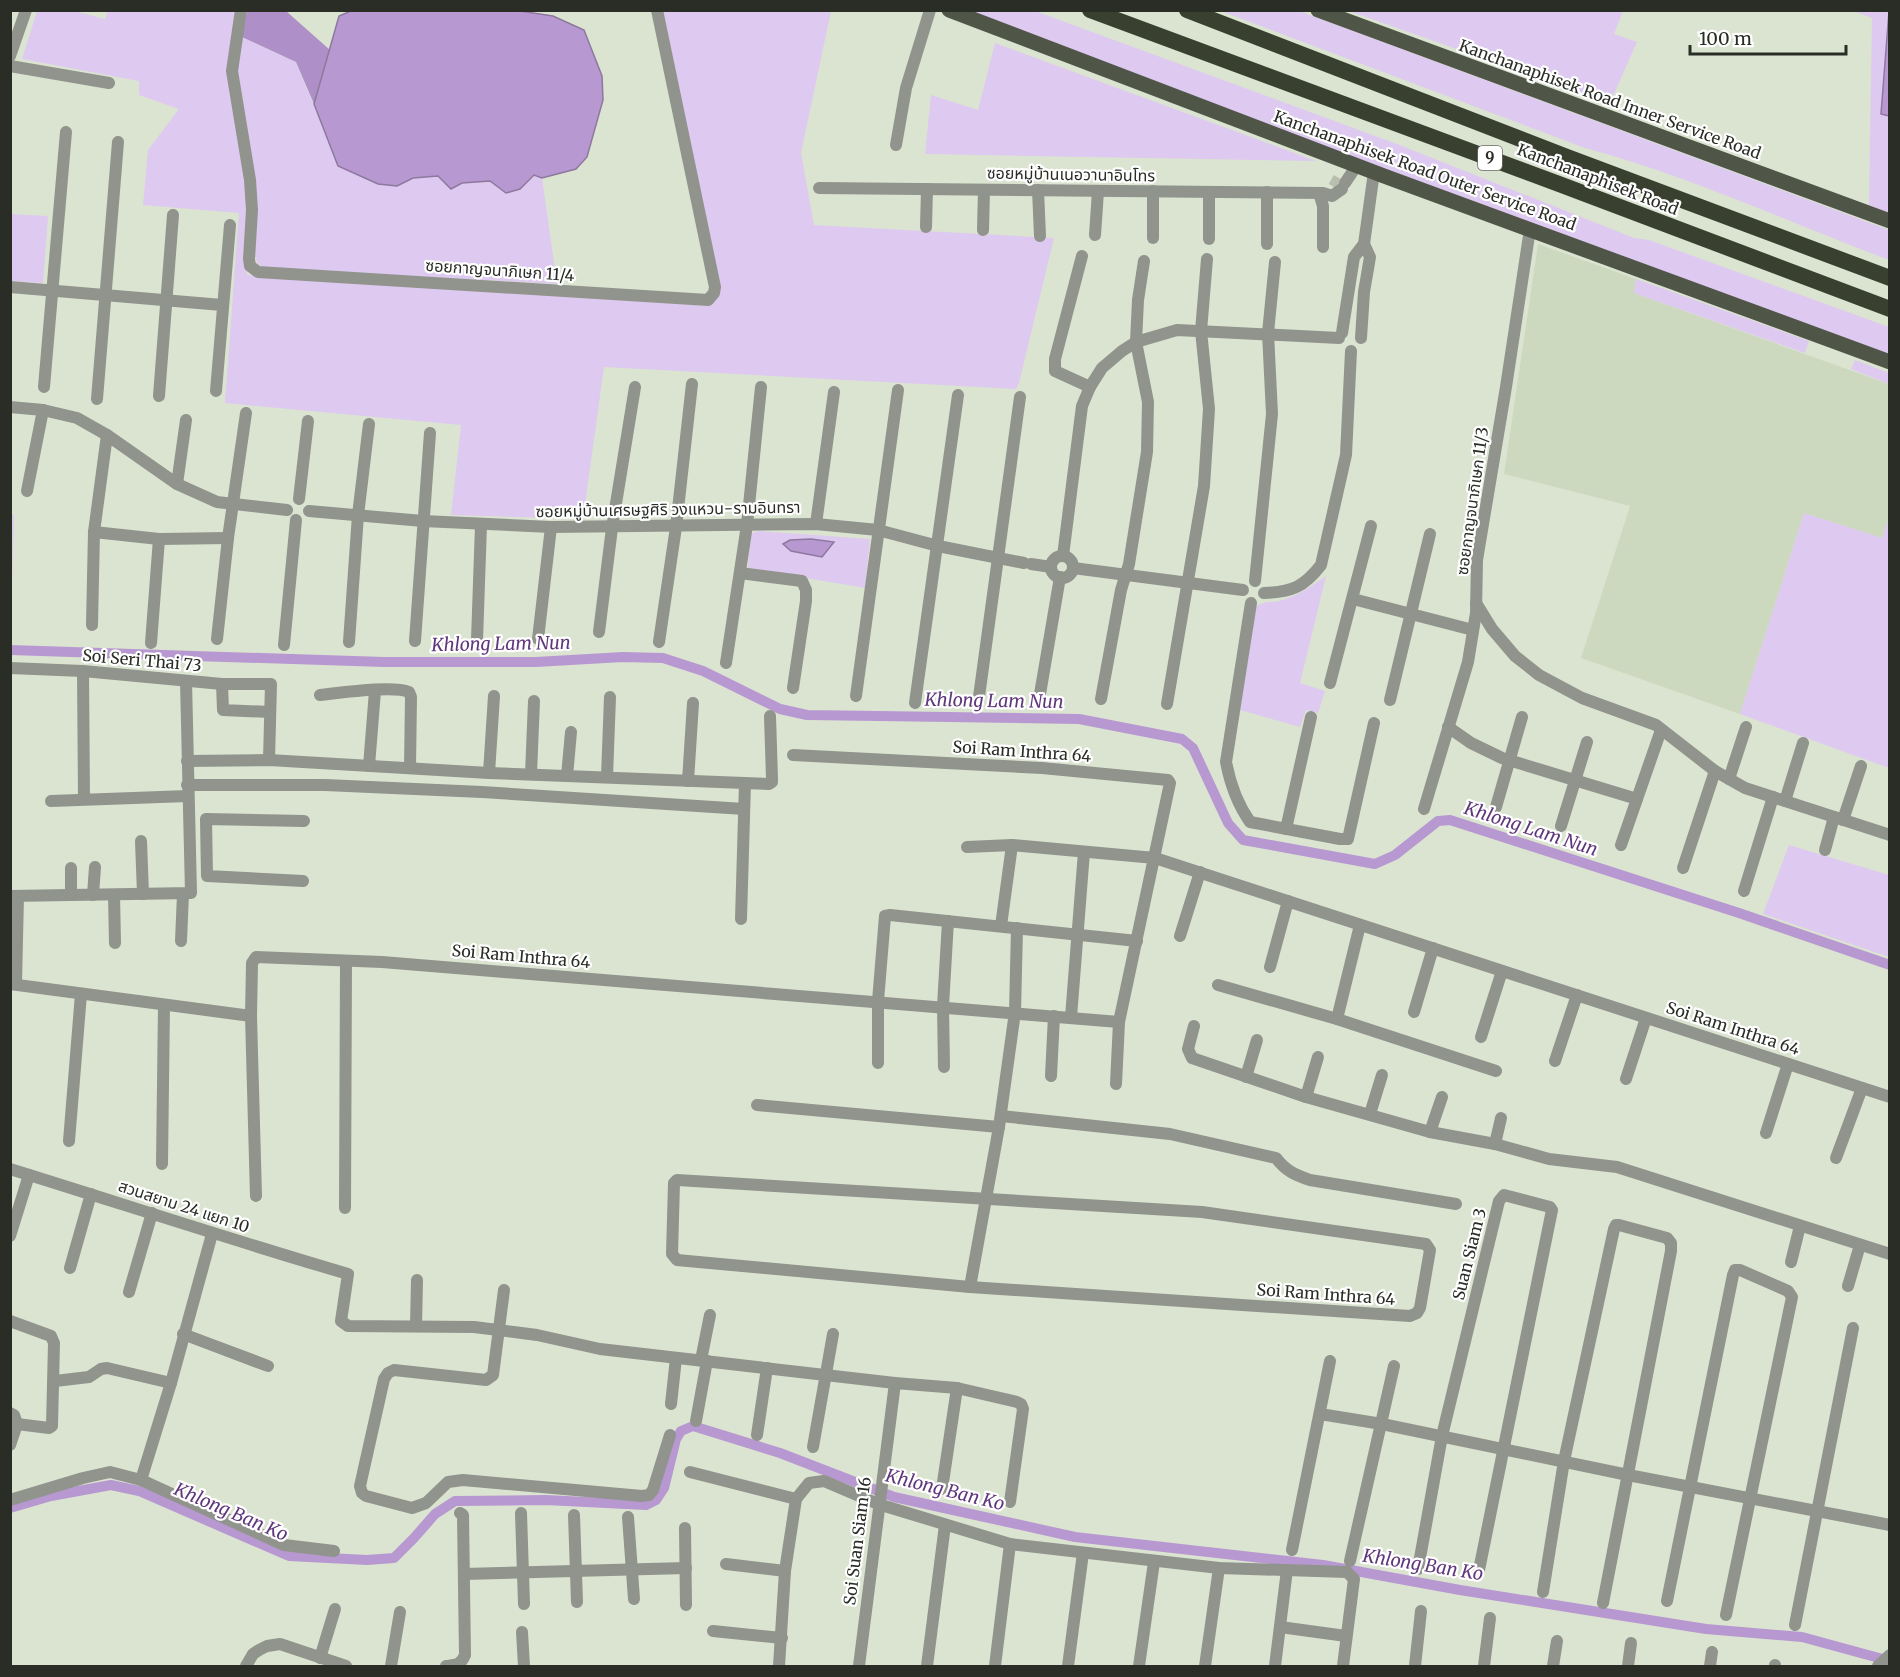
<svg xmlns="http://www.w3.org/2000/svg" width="1900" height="1677" viewBox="0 0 1900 1677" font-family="Merriweather,'Noto Sans Thai',serif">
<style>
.built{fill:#cdd9bf}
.green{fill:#dec9f0}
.forest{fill:#ae8fc7}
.water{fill:#b898d1;stroke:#8d789e;stroke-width:1.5}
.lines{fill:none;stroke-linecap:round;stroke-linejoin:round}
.canal{stroke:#b898d1;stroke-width:10}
.minor-tunnel{stroke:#b8bfaf;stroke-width:12;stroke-dasharray:12 6;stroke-linecap:butt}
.minor{stroke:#90948c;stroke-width:12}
.major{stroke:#4f5648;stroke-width:15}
.highway{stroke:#394030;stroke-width:16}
.labels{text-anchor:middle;stroke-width:4.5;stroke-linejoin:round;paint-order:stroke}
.shield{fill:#fff;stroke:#6a6c67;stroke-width:1.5}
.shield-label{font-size:15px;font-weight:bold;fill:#2a2d26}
.street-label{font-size:16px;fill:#2a2d26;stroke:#fff}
.water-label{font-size:18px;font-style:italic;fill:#60377c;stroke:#fff}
</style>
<rect width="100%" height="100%" fill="#dbe4d1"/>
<polygon class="built" points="1538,244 1636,279 1634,293 1889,384 1890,518 1882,538 1804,513 1740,714 1581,658 1630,506 1504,474"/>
<g class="green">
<polygon points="37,11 75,11 105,19 108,11 237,11 228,75 246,180 247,275 289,276 708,306 721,289 662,11 831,11 801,153 814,225 1054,238 1019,383 1016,389 604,367 583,519 451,515 461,425 225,403 239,213 143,205 148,150 179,109 139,95 139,81 22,59"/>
<polygon points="964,11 1035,11 1397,144 1634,238 1649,240 1889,327 1889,358"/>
<path d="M1221,11H1299L1889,230V260C1788,222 1690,176 1585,148Z"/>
<polygon points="1349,11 1623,11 1614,34 1637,42 1610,103"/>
<polygon points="1853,11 1889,11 1881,114 1889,116 1889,213 1869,205 1872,18"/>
<polygon points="242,37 296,62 338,165 397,186 413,178 438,176 462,183 490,181 520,189 534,175 542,178 557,284 264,268 258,264 254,254 237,72"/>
<polygon points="995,43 1316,161 925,154 931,95 978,110"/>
<polygon points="10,214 48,216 43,283 11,281"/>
<polygon points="1636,279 1809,341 1805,353 1634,293"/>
<polygon points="1855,360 1889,373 1889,384 1851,369"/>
<polygon points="1804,513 1882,538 1889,518 1889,768 1740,714"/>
<polygon points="11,514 14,515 11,620 10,514"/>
<polygon points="758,531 870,539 865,588 748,568 750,534"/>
<path d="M1326,576L1300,683L1325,691L1318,713L1306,710L1300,727L1240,710L1256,607C1265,600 1270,603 1279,601C1296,597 1312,586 1326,576Z"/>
<polygon points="1789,845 1889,875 1889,957 1763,914"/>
</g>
<polygon class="forest" points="247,11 286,11 330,50 314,104 296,62 242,37"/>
<g class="water">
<polygon points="520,11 553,16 584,30 602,76 603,100 587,157 576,169 542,178 534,175 520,189 506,193 490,181 462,183 451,189 438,176 413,178 397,186 378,184 338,166 314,104 339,16 353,10"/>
<polygon points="1889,11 1890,11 1889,116 1881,114"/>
<polygon points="811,539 834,542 822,557 791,551 783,544 790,540"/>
</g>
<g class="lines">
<g class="canal">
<polyline points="10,650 384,662 536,662 623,657 663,658 703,671 780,709 807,715 1079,719 1182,739 1193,748 1228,823 1243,840 1375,864 1395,855 1438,821 1450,820 1739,913 1890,965"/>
<polyline points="10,1508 51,1496 111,1485 139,1491 289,1556 367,1560 394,1558 414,1538 435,1514 455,1501 546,1500 646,1505 656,1500 664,1488 676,1439 681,1431 693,1426 780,1453 894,1497 1075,1537 1323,1565 1460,1590 1706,1629 1802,1637 1890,1661"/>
</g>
<polyline class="minor-tunnel" points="1334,187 1339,178"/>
<g class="minor">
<polyline points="241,10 232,71 250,180 252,210 249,259 250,266 258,272 708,300 714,293 715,287 657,10"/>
<polyline points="10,56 26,10"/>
<polyline points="10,66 109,83"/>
<polyline points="896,145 906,88 930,10"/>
<polyline points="1345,183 1357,165"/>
<polyline points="819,188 1323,193 1332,196 1342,189"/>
<polyline points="1038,190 1040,236"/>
<polyline points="1267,192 1267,244"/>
<polyline points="1319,193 1323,206 1323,247"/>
<polyline points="926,227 927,189"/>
<polyline points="983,230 984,190"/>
<polyline points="1095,235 1098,191"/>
<polyline points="1153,238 1153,191"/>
<polyline points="1209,239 1209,192"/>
<polyline points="1082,256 1055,359 1055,371 1090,387"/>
<polyline points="10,287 222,305"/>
<polyline points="1342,333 1354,257 1364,244 1374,172"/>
<polyline points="1361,338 1364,292 1370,257 1364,244"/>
<polyline points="44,387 66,132"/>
<polyline points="216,391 230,225"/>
<polyline points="159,396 173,215"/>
<polyline points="97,399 118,142"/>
<polyline points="10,407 43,410 77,418 107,435 177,484 217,502 287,510"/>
<polyline points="177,484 186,420"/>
<polyline points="27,491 43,410"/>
<polyline points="299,499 308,421"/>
<polyline points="309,511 423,521 551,527 816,524 878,530 938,546 1024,563"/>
<polyline points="816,524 834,392"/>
<polyline points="94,532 159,539 228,538"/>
<polyline points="1063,556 1082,406 1090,387 1102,368 1122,351 1136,342 1177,330 1339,338"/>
<circle cx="1062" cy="567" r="11"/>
<polyline points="1031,564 1051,567"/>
<polyline points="1073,568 1243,590"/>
<polyline points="740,573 802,581 806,590 806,601 793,688"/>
<polyline points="1255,581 1272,414 1268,333 1275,262"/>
<path d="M1264,593C1292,592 1304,587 1321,565L1346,455L1351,351"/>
<polyline points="1353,599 1473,630"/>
<path d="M1251,603L1226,762C1230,783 1238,805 1250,822L1340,839H1348L1374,723"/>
<polyline points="1476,603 1492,629 1515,656 1539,675 1582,698 1656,725 1715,771 1745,788 1890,835"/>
<polyline points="92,625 94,532 107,435"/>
<polyline points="599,632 612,528 635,387"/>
<polyline points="217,639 228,538 246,413"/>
<polyline points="538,639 551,527"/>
<polyline points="477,640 481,525"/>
<polyline points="415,641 430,433"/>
<polyline points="349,642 358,515 369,424"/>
<polyline points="659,642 676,527 692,384"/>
<polyline points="151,643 159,539"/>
<polyline points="284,645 296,520"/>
<polyline points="726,663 747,525 761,387"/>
<polyline points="10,668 83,671 222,684 271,684 269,760"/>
<polyline points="83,671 84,799"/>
<polyline points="1330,683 1371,526"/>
<polyline points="222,684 223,710 270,712"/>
<polyline points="1040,694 1060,577"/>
<path d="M320,695C340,693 392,685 409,692L411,697L410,768"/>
<polyline points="856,696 898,390"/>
<polyline points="1101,699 1121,590 1129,564 1147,452 1148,402 1136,342 1138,300 1144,261"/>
<polyline points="1390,700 1430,534"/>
<polyline points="915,703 958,395"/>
<polyline points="978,704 1020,397"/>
<polyline points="1167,704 1204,486 1209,409 1201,331 1207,259"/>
<polyline points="1448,727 1471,743 1502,758 1637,799"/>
<polyline points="793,755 1042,768 1168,780 1170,783 1119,1022 1116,1084"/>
<polyline points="187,761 269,760 489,773 769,784 772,782 772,779 770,716"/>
<polyline points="369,766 375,691"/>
<polyline points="489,773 494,696"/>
<polyline points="531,774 534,701"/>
<polyline points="567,776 571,732"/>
<polyline points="607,777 610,697"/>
<polyline points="1729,779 1746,727"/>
<polyline points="688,781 693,703"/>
<polyline points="187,785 325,785 482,792 744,809"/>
<polyline points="51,801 188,796"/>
<polyline points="1785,801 1803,743"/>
<polyline points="1496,807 1522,717"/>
<polyline points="1424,809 1468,662 1476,613 1477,560 1482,530 1506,387 1530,229"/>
<polyline points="1843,820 1861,766"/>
<polyline points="1561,826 1587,742"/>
<polyline points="1286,829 1311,717"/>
<polyline points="141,841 143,894"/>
<polyline points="1621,845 1661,730"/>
<polyline points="967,847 1012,845 1155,858 1890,1097"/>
<polyline points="1825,850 1834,817"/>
<polyline points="1683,868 1715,771"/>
<polyline points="303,881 207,876 206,819 304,821"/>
<polyline points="1744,891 1773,797"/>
<polyline points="71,895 71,868"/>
<polyline points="93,895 95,867"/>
<polyline points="114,895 115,943"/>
<polyline points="10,896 191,893 186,681"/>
<polyline points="741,919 745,783"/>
<polyline points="1001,926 1012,845"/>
<polyline points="1180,936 1200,872"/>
<polyline points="181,941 183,894"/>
<polyline points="1270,967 1288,901"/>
<polyline points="10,984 251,1016"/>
<polyline points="16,984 18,896"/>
<polyline points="1218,985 1337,1019 1496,1071"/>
<polyline points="1414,1012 1433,948"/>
<polyline points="1071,1017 1084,852"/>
<polyline points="1337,1019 1360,925"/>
<polyline points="1194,1026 1188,1049 1192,1058 1306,1097 1430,1132 1495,1144 1549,1159 1617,1167 1890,1254"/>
<polyline points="1481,1037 1502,971"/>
<polyline points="1555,1061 1577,995"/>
<polyline points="878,1063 878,1001 885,916 890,915 1137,941"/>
<polyline points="944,1067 943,1006 948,921"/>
<polyline points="1051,1076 1054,1016"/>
<polyline points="1246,1077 1257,1040"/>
<polyline points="1626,1079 1646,1018"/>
<polyline points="1306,1097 1318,1057"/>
<polyline points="757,1105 999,1127"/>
<polyline points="1370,1114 1382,1075"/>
<path d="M1001,1116L1170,1134L1276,1158C1286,1171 1295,1175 1310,1180L1456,1204"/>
<polyline points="1430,1132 1442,1097"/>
<polyline points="1766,1133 1788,1064"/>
<polyline points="69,1141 81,994"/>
<polyline points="1495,1144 1501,1118"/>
<polyline points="1836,1158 1862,1088"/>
<polyline points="162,1164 164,1005"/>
<path d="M10,1169C123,1204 235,1241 348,1274L341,1321L348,1326L474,1327L537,1335L600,1349L895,1383L957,1388L1017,1402L1021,1404L1023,1409L1010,1502"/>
<polygon points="677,1180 1202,1212 1426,1244 1430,1250 1420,1308 1417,1313 1410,1316 970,1287 677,1260 672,1254 674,1183"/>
<polyline points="256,1196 251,1016 252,963 256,957 382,962 1119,1022"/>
<polyline points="345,1208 346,961"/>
<polyline points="10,1236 29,1175"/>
<polyline points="1791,1262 1800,1226"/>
<polyline points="70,1268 91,1194"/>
<polyline points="1848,1286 1860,1245"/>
<polyline points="970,1287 999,1127 1015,1012 1017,928"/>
<polyline points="504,1290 493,1375 486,1380 394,1370 388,1373 384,1379 360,1486 362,1493 366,1496 412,1508 426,1503 448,1482 463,1480 642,1496 649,1495 653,1490 670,1435"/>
<polyline points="129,1292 152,1213"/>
<polyline points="10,1321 51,1336 54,1343 52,1426 49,1428 17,1424"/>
<polyline points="416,1326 417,1280"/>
<polyline points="183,1334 268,1366"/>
<polyline points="701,1360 710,1315"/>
<polyline points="55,1381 89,1377 101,1369 107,1368 171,1383"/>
<polyline points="671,1404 676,1358"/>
<polyline points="10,1413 14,1415 17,1424 10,1445"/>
<polyline points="1320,1414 1382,1424 1628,1475 1890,1525"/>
<polyline points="696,1421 707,1361"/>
<polyline points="757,1435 767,1368"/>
<polyline points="813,1447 833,1334"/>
<polyline points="690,1472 796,1499"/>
<polyline points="141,1480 171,1383 212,1234"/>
<polyline points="942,1489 957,1388"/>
<polyline points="10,1500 83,1478 110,1472 141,1480 284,1545 334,1551"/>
<polyline points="521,1513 524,1604"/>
<polyline points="574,1515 577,1602"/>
<polyline points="628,1517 634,1599"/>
<polyline points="685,1528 686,1605"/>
<polyline points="1292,1550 1330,1361"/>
<polyline points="1350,1561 1394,1366"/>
<polyline points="726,1564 785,1571"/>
<polyline points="1418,1569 1442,1436 1499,1201 1504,1195 1550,1207 1552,1210 1478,1575"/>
<polyline points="464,1574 686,1568"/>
<polyline points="1543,1592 1564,1461 1614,1229 1616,1225 1619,1225 1667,1238 1671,1243 1671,1251 1603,1603"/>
<polyline points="1667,1601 1733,1275 1735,1270 1740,1270 1788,1291 1792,1297 1726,1615"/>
<polyline points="1795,1625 1853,1328"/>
<polyline points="1280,1627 1346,1636"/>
<polyline points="713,1631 782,1638"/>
<polyline points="522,1632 524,1666"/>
<polyline points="320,1658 335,1609"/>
<polyline points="246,1666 253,1654 259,1650 267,1646 280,1644 346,1666"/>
<polyline points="391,1666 400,1612"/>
<path d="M446,1666C456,1665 461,1665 465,1655L463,1515L460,1513"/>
<polyline points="779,1666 785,1571 796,1499 809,1483 824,1481 878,1504 1010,1544 1219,1568 1347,1572 1354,1579 1343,1666"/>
<polyline points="859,1666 895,1383"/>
<polyline points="927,1666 945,1525"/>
<polyline points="995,1666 1010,1544"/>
<polyline points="1068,1666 1083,1553"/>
<polyline points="1139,1666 1154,1562"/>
<polyline points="1205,1666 1219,1568"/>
<polyline points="1275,1666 1287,1570"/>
<polyline points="1415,1666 1421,1611"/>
<polyline points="1484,1666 1490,1618"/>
<polyline points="1553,1666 1557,1641"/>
<polyline points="1628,1666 1631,1643"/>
<polyline points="1710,1666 1712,1652"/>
<polyline points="1775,1666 1775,1665"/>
<polyline points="1878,1666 1890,1655"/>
</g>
<g class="major">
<polyline points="949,10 1384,176 1890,362"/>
<polyline points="1318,10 1890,221"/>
</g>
<g class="highway">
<polyline points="1090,10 1559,184 1890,309"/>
<polyline points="1187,10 1567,157 1890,278"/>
</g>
</g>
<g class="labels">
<rect class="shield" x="1478" y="146" width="24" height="24" rx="4.5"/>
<g class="shield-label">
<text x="1490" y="163">9</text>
</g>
<g class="street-label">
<text transform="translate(1610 99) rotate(20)" y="6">Kanchanaphisek Road Inner Service Road</text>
<text transform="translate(1425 170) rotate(20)" y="6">Kanchanaphisek Road Outer Service Road</text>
<text transform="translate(1071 174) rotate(1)" y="6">ซอยหมู่บ้านเนอวานาอินโทร</text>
<text transform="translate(1598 179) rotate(21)" y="6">Kanchanaphisek Road</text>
<text transform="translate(500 270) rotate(4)" y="6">ซอยกาญจนาภิเษก 11/4</text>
<text transform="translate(1472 501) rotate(-82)" y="6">ซอยกาญจนาภิเษก 11/3</text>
<text transform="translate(668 509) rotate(-1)" y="6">ซอยหมู่บ้านเศรษฐศิริ วงแหวน-รามอินทรา</text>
<text transform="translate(142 660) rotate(5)" y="6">Soi Seri Thai 73</text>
<text transform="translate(1022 751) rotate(4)" y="6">Soi Ram Inthra 64</text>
<text transform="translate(521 956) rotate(5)" y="6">Soi Ram Inthra 64</text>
<text transform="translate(1733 1028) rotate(18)" y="6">Soi Ram Inthra 64</text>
<text transform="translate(184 1206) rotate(18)" y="6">สวนสยาม 24 แยก 10</text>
<text transform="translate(1469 1254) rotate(-76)" y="6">Suan Siam 3</text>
<text transform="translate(1326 1294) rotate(4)" y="6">Soi Ram Inthra 64</text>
<text transform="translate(857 1541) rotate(-83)" y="6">Soi Suan Siam 16</text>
</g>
<g class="water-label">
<text transform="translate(501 644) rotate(-1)" y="6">Khlong Lam Nun</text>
<text transform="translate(994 701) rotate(1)" y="6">Khlong Lam Nun</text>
<text transform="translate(1531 829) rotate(18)" y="6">Khlong Lam Nun</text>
<text transform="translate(945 1490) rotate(14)" y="6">Khlong Ban Ko</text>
<text transform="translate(231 1512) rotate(23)" y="6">Khlong Ban Ko</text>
<text transform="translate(1423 1565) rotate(9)" y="6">Khlong Ban Ko</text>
</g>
</g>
<rect width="1900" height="1677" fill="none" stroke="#2a2d26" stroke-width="24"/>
<path d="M1690 45v9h156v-9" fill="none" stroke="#2a2d26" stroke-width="3"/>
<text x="1699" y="45" font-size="18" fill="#2a2d26" stroke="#ffffff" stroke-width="4.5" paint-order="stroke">100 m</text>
</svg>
